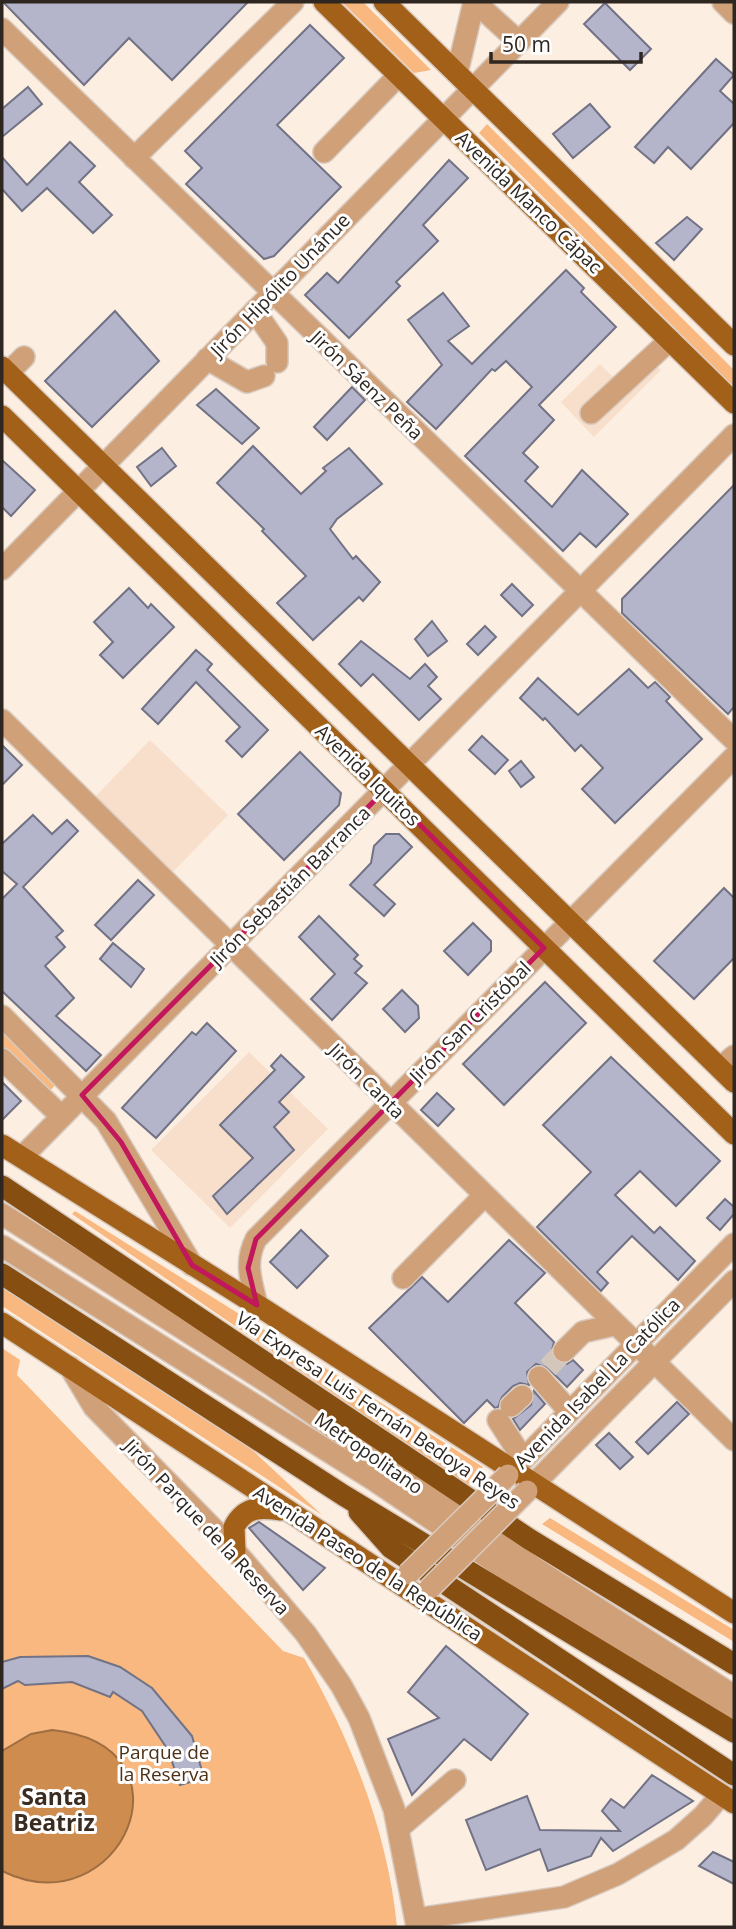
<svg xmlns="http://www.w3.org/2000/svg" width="736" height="1929" viewBox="0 0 736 1929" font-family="'Open Sans',sans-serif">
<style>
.built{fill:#f8dfcb}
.green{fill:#f8b87f}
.water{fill:#cf8c4f;stroke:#9e6d41;stroke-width:2}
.building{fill:#b4b5ca;stroke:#717285;stroke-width:2}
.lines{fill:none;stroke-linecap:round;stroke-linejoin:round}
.minor-tunnel{stroke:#d3c6bb;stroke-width:21;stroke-dasharray:21 10;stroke-linecap:butt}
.minor-casing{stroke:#d8cabf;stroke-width:24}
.major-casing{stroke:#d8cabf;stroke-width:24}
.highway-casing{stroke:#d8cabf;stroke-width:24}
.minor{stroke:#d0a179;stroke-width:21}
.major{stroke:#a26018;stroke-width:21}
.highway{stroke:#864e10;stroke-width:21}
.minor-bridge-casing{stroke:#d8cabf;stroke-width:24;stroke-linecap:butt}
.minor-bridge{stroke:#d0a179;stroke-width:21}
.marked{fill:none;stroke:#c2185b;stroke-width:5;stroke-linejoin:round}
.labels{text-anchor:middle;stroke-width:6;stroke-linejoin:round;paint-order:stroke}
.street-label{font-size:19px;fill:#2d2621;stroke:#fefefe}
.park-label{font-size:19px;fill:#4d3016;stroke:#fefefe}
.quarter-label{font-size:23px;font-weight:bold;fill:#3a2c21;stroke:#fefefe}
</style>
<rect width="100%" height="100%" fill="#fdeee2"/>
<g class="built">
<polygon points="644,354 661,370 594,437 561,402 600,364 617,381"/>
<polygon points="150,740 228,815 171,874 93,799"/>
<polygon points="249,1052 328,1129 230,1228 151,1150"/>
</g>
<g class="green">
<polygon points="342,2 363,2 431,70 414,73"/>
<polygon points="487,124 734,370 734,387 479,133"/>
<polygon points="2,1030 56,1084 49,1092 2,1046"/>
<polygon points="75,1211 483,1467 468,1486 72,1214"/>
<polygon points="2,1286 238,1437 322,1515 2,1306"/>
<path d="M2,1348L20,1360L17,1375L283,1651L304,1658C351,1740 388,1832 397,1927H2Z"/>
<polygon points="550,1518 734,1630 734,1642 542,1524"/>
</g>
<path class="water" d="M52,1730C201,1745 121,1929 2,1871V1751L31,1734Z"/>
<g class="building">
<polygon points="3,2 248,2 172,80 129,38 84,85"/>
<polygon points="605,3 651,49 630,70 584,24"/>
<polygon points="310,25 344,58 277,125 341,187 274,256 264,259 186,184 202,168 185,151"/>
<polygon points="716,59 734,75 720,91 734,104 734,123 691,169 668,147 654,163 635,147"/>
<polygon points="28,87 42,104 2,137 2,109"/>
<polygon points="590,104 610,127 573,158 553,134"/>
<polygon points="70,142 95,166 79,182 112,215 93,233 47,188 22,211 2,189 2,157 27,185"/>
<polygon points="449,160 468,178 423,225 438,241 396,282 400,286 349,338 305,295 327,273 338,283"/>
<polygon points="687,217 702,229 674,260 656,243"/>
<polygon points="566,270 584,288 581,292 616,327 539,405 554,420 523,453 538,467 525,481 552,507 582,470 628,514 596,547 580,533 563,551 465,456 532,387 506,361 495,371 492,369 436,429 407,402 442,365 408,320 443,293 469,326 448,341 472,364"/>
<polygon points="115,311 159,361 92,427 45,381"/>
<polygon points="352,387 365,400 327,440 314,427"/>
<polygon points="216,389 259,428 242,444 197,405"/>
<polygon points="253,446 301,494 326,471 323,468 349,448 382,484 337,519 330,529 353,559 356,556 380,582 363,601 359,597 313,640 277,603 306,576 262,531 264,529 217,483"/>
<polygon points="162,448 176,466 151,486 137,467"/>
<polygon points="2,460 35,490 11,516 2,507"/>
<polygon points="734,485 734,707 728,714 622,613 622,599"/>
<polygon points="512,584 533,605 522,616 501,595"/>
<polygon points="129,588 148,608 151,604 174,627 123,678 100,655 113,642 94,622"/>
<polygon points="432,621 447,641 428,656 415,639"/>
<polygon points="485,626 496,637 478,655 467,644"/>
<polygon points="361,641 410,679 425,664 437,677 428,686 441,699 419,720 373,674 361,686 339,664"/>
<polygon points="196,650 212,664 207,670 268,730 242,757 226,741 240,727 196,682 158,724 142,709"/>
<polygon points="629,669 648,688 655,682 670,697 666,701 702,739 615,823 582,789 603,768 581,745 575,751 545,718 543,720 520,698 538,678 578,715"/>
<polygon points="482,736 508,760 495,774 469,750"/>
<polygon points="2,745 22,765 2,785"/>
<polygon points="300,752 341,793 339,805 284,860 238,814"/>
<polygon points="521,761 534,777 521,787 509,771"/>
<polygon points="33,815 52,834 67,820 78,831 23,887 63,931 56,937 65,947 45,966 74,998 56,1016 101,1055 86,1071 2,991 2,899 17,884 2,871 2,844"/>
<polygon points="386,834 399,834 412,847 374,885 395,904 384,916 350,885 371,863 374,846"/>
<polygon points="138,880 154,895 111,940 95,925"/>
<polygon points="724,888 734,898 734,958 694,999 654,961"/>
<polygon points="319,916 358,955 354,959 362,966 355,973 367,983 332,1020 311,999 335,974 299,937"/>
<polygon points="473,923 491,941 491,951 468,975 444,951"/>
<polygon points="113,943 144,969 131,987 100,959"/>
<polygon points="545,982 586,1023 504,1105 463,1064"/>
<polygon points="402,990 418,1006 419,1018 405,1032 383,1009"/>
<polygon points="207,1023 236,1051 156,1138 122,1108 192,1032 196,1035"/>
<polygon points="281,1055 304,1077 279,1102 289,1112 274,1127 294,1150 227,1214 213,1196 253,1158 220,1125 275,1070 271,1066"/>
<polygon points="611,1057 720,1161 676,1206 640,1171 615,1195 654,1233 660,1227 695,1261 678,1280 632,1236 597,1272 608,1283 601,1291 537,1227 591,1172 543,1125"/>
<polygon points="2,1082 21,1101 2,1120"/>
<polygon points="437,1093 454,1109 438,1126 421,1110"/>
<polygon points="725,1199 734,1207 734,1214 720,1230 707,1218"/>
<polygon points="301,1230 328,1256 297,1288 270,1262"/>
<polygon points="509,1240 545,1273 515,1303 554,1342 551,1354 555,1361 567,1364 573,1360 583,1370 567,1387 548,1368 536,1364 527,1372 529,1385 520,1383 513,1386 502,1397 498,1407 495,1408 487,1400 464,1423 369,1328 422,1277 448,1302"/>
<polygon points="534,1391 545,1404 520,1430 513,1419 531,1405"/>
<polygon points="677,1402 689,1414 648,1454 636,1442"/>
<polygon points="609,1433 633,1457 620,1469 596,1445"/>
<polygon points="259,1522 325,1568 303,1590 249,1528"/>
<polygon points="446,1646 528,1714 491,1760 464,1739 412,1795 388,1739 439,1718 408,1692"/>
<polygon points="88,1656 120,1667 152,1688 192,1736 204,1778 180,1785 168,1750 142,1711 113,1692 110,1697 72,1682 25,1685 18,1681 2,1689 2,1662 20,1657"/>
<polygon points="652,1775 693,1801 613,1851 601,1838 591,1856 548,1871 540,1849 486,1870 466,1820 527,1796 540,1830 620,1831 602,1811 611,1799 624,1808"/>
<polygon points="713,1852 734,1862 734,1884 699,1866"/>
</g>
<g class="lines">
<polyline class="minor-tunnel" points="548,1368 564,1351"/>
<g class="minor-casing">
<g id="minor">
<polyline points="475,2 519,42"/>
<polyline points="723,2 734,13"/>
<polyline points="2,29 734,740"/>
<polyline points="457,73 474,2"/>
<polyline points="324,152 399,75"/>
<polyline points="134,158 293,2"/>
<polyline points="255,311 277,343 277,362"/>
<polyline points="207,359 247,382 264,376"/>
<polyline points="8,373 24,357"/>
<polyline points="591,413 670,340"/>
<polyline points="2,569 558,2"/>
<polyline points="2,720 734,1440"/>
<polyline points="2,1016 106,1121 192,1265"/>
<polyline points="2,1059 61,1116"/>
<polyline points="720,1068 734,1056"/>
<polyline points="22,1157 734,435"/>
<polyline points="2,1214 270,1384 535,1568 734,1696"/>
<polyline points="2,1246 374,1480 571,1614 734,1714"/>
<polyline points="403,1278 484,1196"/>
<path d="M257,1305C251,1280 244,1263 256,1239L734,757"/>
<polyline points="564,1351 583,1332 614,1325"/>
<polyline points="70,1367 94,1407 235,1551 306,1634 341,1685 359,1718 394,1809 417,1927"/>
<polyline points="539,1377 569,1411"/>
<polyline points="511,1406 522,1396"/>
<polyline points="498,1420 523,1459"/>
<polyline points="508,1475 734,1244"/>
<polyline points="527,1491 734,1281"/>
<polyline points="399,1828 455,1780"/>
<polyline points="416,1919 564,1897 618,1874 676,1840 703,1816 721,1795"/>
</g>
</g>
<g class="major-casing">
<g id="major">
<polyline points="324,2 734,403"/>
<polyline points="384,2 734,345"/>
<polyline points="2,367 734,1082"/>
<polyline points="2,416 734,1134"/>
<polyline points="2,1145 257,1305 734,1613"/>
<polyline points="2,1323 734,1803"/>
<path d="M235,1551L234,1527C245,1506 261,1507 281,1510"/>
</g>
</g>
<g class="highway-casing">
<g id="highway">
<polyline points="2,1186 529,1539 734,1664"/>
<polyline points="2,1274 343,1495 734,1732"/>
<polyline points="359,1512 391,1548 734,1775"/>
</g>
</g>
<use href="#minor" class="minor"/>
<use href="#major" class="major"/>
<use href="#highway" class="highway"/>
<g class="minor-bridge-casing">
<g id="minor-bridge">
<polyline points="408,1574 508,1475"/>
<polyline points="429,1589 527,1491"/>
</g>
</g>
<use href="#minor-bridge" class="minor-bridge"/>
</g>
<path class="marked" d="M385,790L544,948L256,1239L248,1268L257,1305L192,1265L121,1142L82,1095Z"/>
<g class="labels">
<g class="street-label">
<text transform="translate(529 202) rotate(44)" y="7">Avenida Manco Cápac</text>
<text transform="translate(280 285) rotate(-46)" y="7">Jirón Hipólito Unánue</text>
<text transform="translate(367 385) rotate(44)" y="7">Jirón Sáenz Peña</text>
<text transform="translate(368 775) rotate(44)" y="7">Avenida Iquitos</text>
<text transform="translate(290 886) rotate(-45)" y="7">Jirón Sebastián Barranca</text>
<text transform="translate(470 1022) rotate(-45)" y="7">Jirón San Cristóbal</text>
<text transform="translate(367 1081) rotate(45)" y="7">Jirón Canta</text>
<text transform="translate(597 1383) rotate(-46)" y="7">Avenida Isabel La Católica</text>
<text transform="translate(378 1410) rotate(34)" y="7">Vía Expresa Luis Fernán Bedoya Reyes</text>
<text transform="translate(369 1453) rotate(35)" y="7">Metropolitano</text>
<text transform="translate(207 1527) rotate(47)" y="7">Jirón Parque de la Reserva</text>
<text transform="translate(368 1563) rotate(33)" y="7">Avenida Paseo de la República</text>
</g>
<g class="park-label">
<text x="164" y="1759">Parque de<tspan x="164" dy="22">la Reserva</tspan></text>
</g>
<g class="quarter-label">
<text x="54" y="1805">Santa<tspan x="54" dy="26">Beatriz</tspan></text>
</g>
</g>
<rect width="736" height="1929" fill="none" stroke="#2d2621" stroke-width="7"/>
<path d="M491 52v10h150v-10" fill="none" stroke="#2d2621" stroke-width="3.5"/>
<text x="502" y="52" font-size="21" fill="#2d2621" stroke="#fefefe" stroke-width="5" paint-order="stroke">50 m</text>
</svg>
